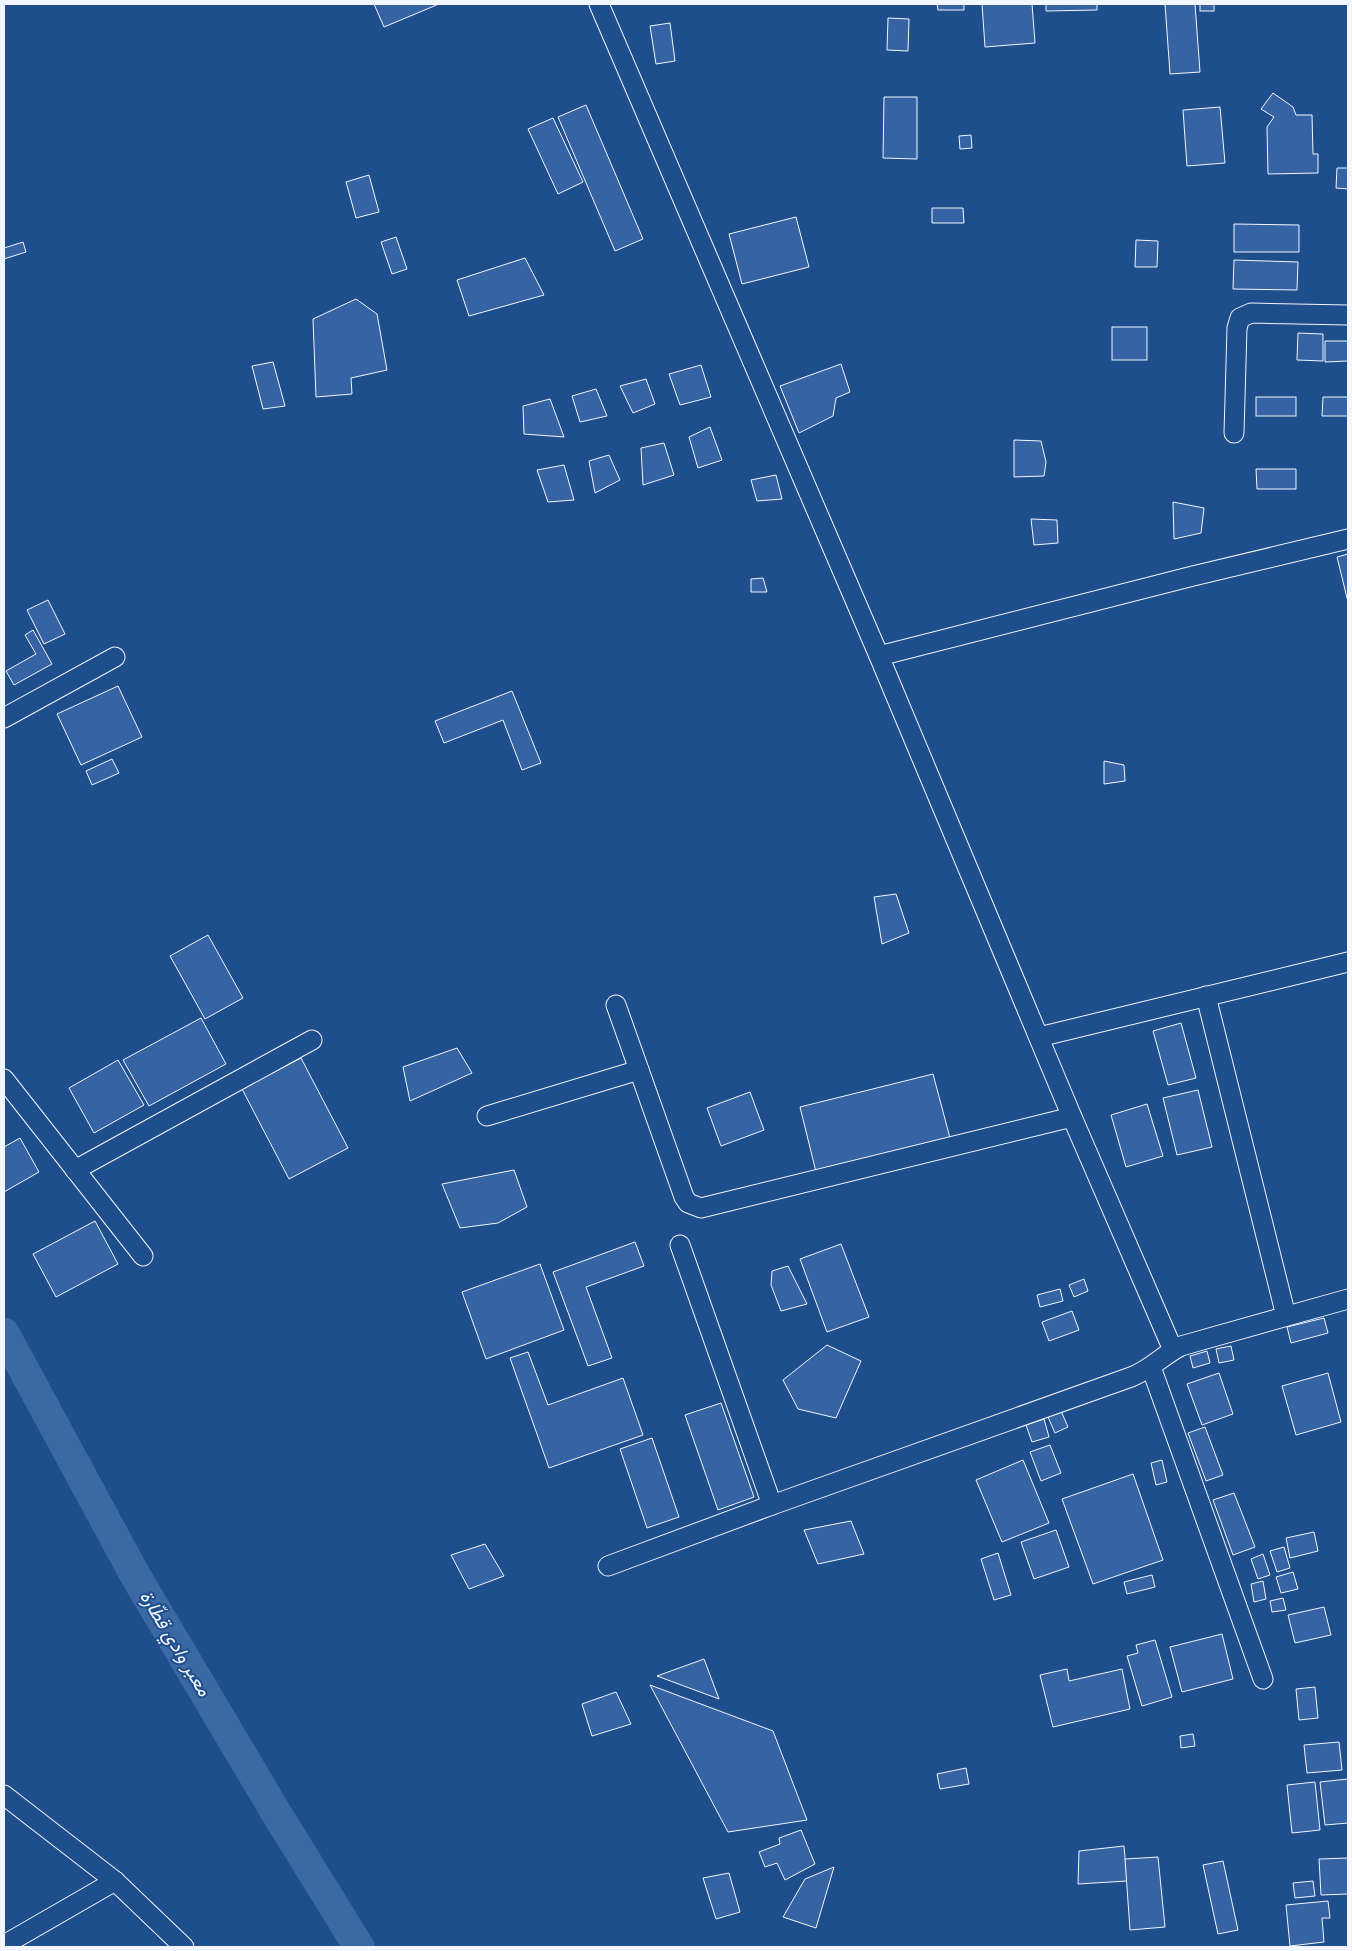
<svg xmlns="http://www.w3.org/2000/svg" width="1352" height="1951" viewBox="0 0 1352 1951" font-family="Overpass,Vazirmatn,sans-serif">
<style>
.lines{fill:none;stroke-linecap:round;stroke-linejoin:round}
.river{stroke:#3b69a3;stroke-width:31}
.building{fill:#3563a3;stroke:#f2f6ff}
.minor-casing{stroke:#f2f6ff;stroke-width:21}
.minor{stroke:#1f4e8c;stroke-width:19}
.labels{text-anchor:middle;stroke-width:4;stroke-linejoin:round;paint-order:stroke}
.water-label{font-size:19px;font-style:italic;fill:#f2f6ff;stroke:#1f4e8c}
</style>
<rect width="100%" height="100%" fill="#1f4e8c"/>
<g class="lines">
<polyline class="river" points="4,1333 135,1575 275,1811 359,1947"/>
</g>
<g class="building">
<polygon points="374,4 439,4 384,27"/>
<polygon points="937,4 964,4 964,10 938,10"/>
<polygon points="982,4 1032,4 1035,43 985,47"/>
<polygon points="1046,4 1097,4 1097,10 1046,11"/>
<polygon points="1165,4 1195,4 1200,72 1170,74"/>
<rect x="1200" y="4" width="14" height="7"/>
<polygon points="888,18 909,19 908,51 887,50"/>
<polygon points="670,23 675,61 656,64 650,26"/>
<polygon points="1273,93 1293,107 1296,115 1312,115 1313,154 1318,154 1318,173 1268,174 1267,127 1274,117 1261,109"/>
<polygon points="884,97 917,97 917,159 883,158"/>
<polygon points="586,105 643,239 615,251 558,117"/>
<polygon points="1220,107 1225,163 1187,166 1183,110"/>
<polygon points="553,118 583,182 558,194 528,129"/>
<polygon points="971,135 972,148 960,149 959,136"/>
<polygon points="1337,168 1348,168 1348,189 1336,188"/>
<polygon points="369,175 379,212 356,218 346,182"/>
<polygon points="932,208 963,208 964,223 932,223"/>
<polygon points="796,217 809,267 742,284 729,234"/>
<polygon points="1234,224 1299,225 1299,252 1234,252"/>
<polygon points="396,237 407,269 392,274 381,242"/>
<polygon points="1136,240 1158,241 1157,267 1135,267"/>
<polygon points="23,242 26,252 4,259 4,248"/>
<polygon points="525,258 544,295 469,316 457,280"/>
<polygon points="1234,260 1298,262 1297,290 1233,289"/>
<polygon points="356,299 377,314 387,370 351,378 352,394 316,397 313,319"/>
<rect x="1112" y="327" width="35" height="33"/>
<polygon points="1298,333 1323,334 1323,361 1297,360"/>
<polygon points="1325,341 1348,341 1348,361 1325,362"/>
<polygon points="273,362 285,406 263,409 252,366"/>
<polygon points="841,364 850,392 836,398 833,416 799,433 780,386"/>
<polygon points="701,365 711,397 680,405 669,374"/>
<polygon points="646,379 655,404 633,413 620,386"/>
<polygon points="596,389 607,416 580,422 572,396"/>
<rect x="1256" y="397" width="40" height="19"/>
<polygon points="1323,397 1348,397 1348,416 1322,416"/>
<polygon points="550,399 564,437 524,434 523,406"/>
<polygon points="710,427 722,460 698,468 689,437"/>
<polygon points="1014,440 1041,441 1046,462 1044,476 1014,477"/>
<polygon points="664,443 674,475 643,485 641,448"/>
<polygon points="609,455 620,480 595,493 589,461"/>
<polygon points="564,465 574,500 548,502 537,470"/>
<polygon points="1256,469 1296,469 1296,489 1257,489"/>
<polygon points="776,475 782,499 757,501 751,480"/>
<polygon points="1173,502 1204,508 1201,533 1174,539"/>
<polygon points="1031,519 1057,520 1058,543 1034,545"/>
<polygon points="1348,554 1348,602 1337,557"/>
<polygon points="763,578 767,592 751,592 751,579"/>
<polygon points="48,600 65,634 44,644 27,610"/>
<polygon points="33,630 52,664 14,685 6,671 36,654 25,635"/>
<polygon points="118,686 142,737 81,765 57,714"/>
<polygon points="512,691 541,763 522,770 503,720 444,743 435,721"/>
<polygon points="112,759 119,773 92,785 86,771"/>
<polygon points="1104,761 1124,765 1125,781 1104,784"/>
<polygon points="896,894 909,933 882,944 874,897"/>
<polygon points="208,935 243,998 205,1019 170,956"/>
<polygon points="201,1018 226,1064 149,1106 123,1060"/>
<polygon points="1181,1023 1196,1078 1168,1085 1153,1031"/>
<polygon points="457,1048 472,1073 410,1101 403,1067"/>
<polygon points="301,1058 348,1148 289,1179 242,1089"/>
<polygon points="118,1060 144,1105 94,1133 69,1088"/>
<polygon points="933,1074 950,1138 816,1172 800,1107"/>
<polygon points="1198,1090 1212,1147 1177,1155 1163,1098"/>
<polygon points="750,1092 764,1130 721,1146 707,1108"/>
<polygon points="1147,1104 1163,1156 1126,1167 1111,1115"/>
<polygon points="20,1138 39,1172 4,1192 4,1147"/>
<polygon points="514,1170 527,1207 498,1223 460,1228 442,1184"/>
<polygon points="95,1221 118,1264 56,1297 33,1254"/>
<polygon points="635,1242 644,1266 586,1287 612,1358 588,1366 553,1272"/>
<polygon points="841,1244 869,1317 827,1332 800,1259"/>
<polygon points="540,1264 564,1330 486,1359 462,1292"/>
<polygon points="788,1266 807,1304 781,1311 771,1285 772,1271"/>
<polygon points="1084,1279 1088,1291 1074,1297 1069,1285"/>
<polygon points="1060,1289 1063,1301 1040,1307 1037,1295"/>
<polygon points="1072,1311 1079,1330 1049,1341 1042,1322"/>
<polygon points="1324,1318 1328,1333 1291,1343 1287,1327"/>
<polygon points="827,1345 861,1361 836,1418 798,1409 783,1380"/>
<polygon points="1231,1346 1234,1360 1219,1363 1216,1349"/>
<polygon points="1207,1351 1210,1363 1193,1368 1190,1356"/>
<polygon points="528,1352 548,1405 623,1378 643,1435 549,1468 510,1358"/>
<polygon points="1219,1373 1233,1414 1202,1425 1187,1384"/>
<polygon points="1328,1373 1341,1422 1296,1435 1282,1386"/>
<polygon points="721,1403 754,1497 718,1510 685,1415"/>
<polygon points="1061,1411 1068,1427 1055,1433 1048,1417"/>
<polygon points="1044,1419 1049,1437 1032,1442 1026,1425"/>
<polygon points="1205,1427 1223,1475 1206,1481 1188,1433"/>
<polygon points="652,1438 679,1517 647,1528 620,1449"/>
<polygon points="1050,1445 1061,1473 1041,1481 1030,1452"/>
<polygon points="1023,1460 1049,1523 1002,1542 976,1480"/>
<polygon points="1162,1460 1167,1482 1156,1485 1151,1463"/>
<polygon points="1133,1474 1163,1560 1093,1584 1062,1499"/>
<polygon points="1234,1493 1255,1547 1233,1555 1213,1500"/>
<polygon points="851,1521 864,1554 818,1564 804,1530"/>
<polygon points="1056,1530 1069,1567 1034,1579 1021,1542"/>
<polygon points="1314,1532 1318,1551 1290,1558 1286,1538"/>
<polygon points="485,1544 504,1576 469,1589 451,1555"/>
<polygon points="1284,1547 1290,1568 1277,1572 1270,1551"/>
<polygon points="998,1553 1011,1595 994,1600 981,1559"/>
<polygon points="1263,1554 1270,1575 1258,1579 1251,1559"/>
<polygon points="1293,1572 1298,1589 1281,1593 1276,1577"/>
<polygon points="1152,1575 1155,1587 1127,1594 1124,1582"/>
<polygon points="1263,1581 1266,1599 1254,1602 1251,1584"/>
<polygon points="1283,1598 1286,1610 1272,1612 1270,1601"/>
<polygon points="1324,1607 1331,1635 1295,1643 1288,1615"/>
<polygon points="1222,1634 1233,1679 1182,1692 1170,1647"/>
<polygon points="1155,1640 1172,1697 1142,1706 1127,1656 1138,1653 1136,1645"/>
<polygon points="704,1659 719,1699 657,1676"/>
<polygon points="1067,1669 1069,1681 1122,1669 1130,1709 1053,1727 1040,1675"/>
<polygon points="650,1685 773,1731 807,1820 728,1832"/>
<polygon points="1315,1687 1318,1718 1299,1720 1296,1689"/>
<polygon points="616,1692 631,1724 592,1736 582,1704"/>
<polygon points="1193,1734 1195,1746 1181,1748 1180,1736"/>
<polygon points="1339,1742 1342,1770 1307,1773 1304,1745"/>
<polygon points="966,1768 969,1784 940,1789 937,1774"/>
<polygon points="1348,1779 1348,1823 1325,1825 1320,1782"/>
<polygon points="1315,1782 1320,1830 1292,1833 1287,1785"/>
<polygon points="801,1830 815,1864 785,1880 777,1863 765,1867 759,1852 780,1844 779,1838"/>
<polygon points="1124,1846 1127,1881 1078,1884 1079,1851"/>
<polygon points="1158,1857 1165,1927 1130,1930 1125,1859"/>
<polygon points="1348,1858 1348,1894 1321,1895 1319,1859"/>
<polygon points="1223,1861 1238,1930 1218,1934 1203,1865"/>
<polygon points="834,1867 816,1928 783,1917 805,1879"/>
<polygon points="729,1873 740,1912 716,1919 703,1878"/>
<polygon points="1313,1881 1315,1896 1295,1898 1293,1883"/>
<polygon points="1328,1901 1330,1918 1322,1918 1324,1942 1290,1946 1286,1905"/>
</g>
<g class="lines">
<g class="minor-casing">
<g id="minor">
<polyline points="599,4 879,656 1072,1117 1173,1350"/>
<polyline points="1234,433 1237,328 1240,318 1251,313 1348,315"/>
<polyline points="879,656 1193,576 1348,539"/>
<polyline points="4,718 115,657"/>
<polyline points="1206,996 1286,1316"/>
<polyline points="616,1005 684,1197 688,1203 701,1208 1072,1117"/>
<polyline points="1039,1037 1348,962"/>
<polyline points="4,1079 143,1256"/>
<polyline points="487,1116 639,1070"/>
<polyline points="75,1170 312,1040"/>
<polyline points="680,1245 772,1505"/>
<polyline points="1151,1367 1263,1679"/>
<path d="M608,1566L772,1505L1131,1377C1150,1370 1163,1355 1181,1346L1348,1299"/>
<polyline points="4,1795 115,1881 184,1947"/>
<polyline points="4,1945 115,1881"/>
</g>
</g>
<use href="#minor" class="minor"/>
</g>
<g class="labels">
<g class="water-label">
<text transform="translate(176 1643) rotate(59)" y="7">معبر وادي قطّارة</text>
</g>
</g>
<rect width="1352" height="1951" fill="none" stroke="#f2f6ff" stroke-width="10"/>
</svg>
